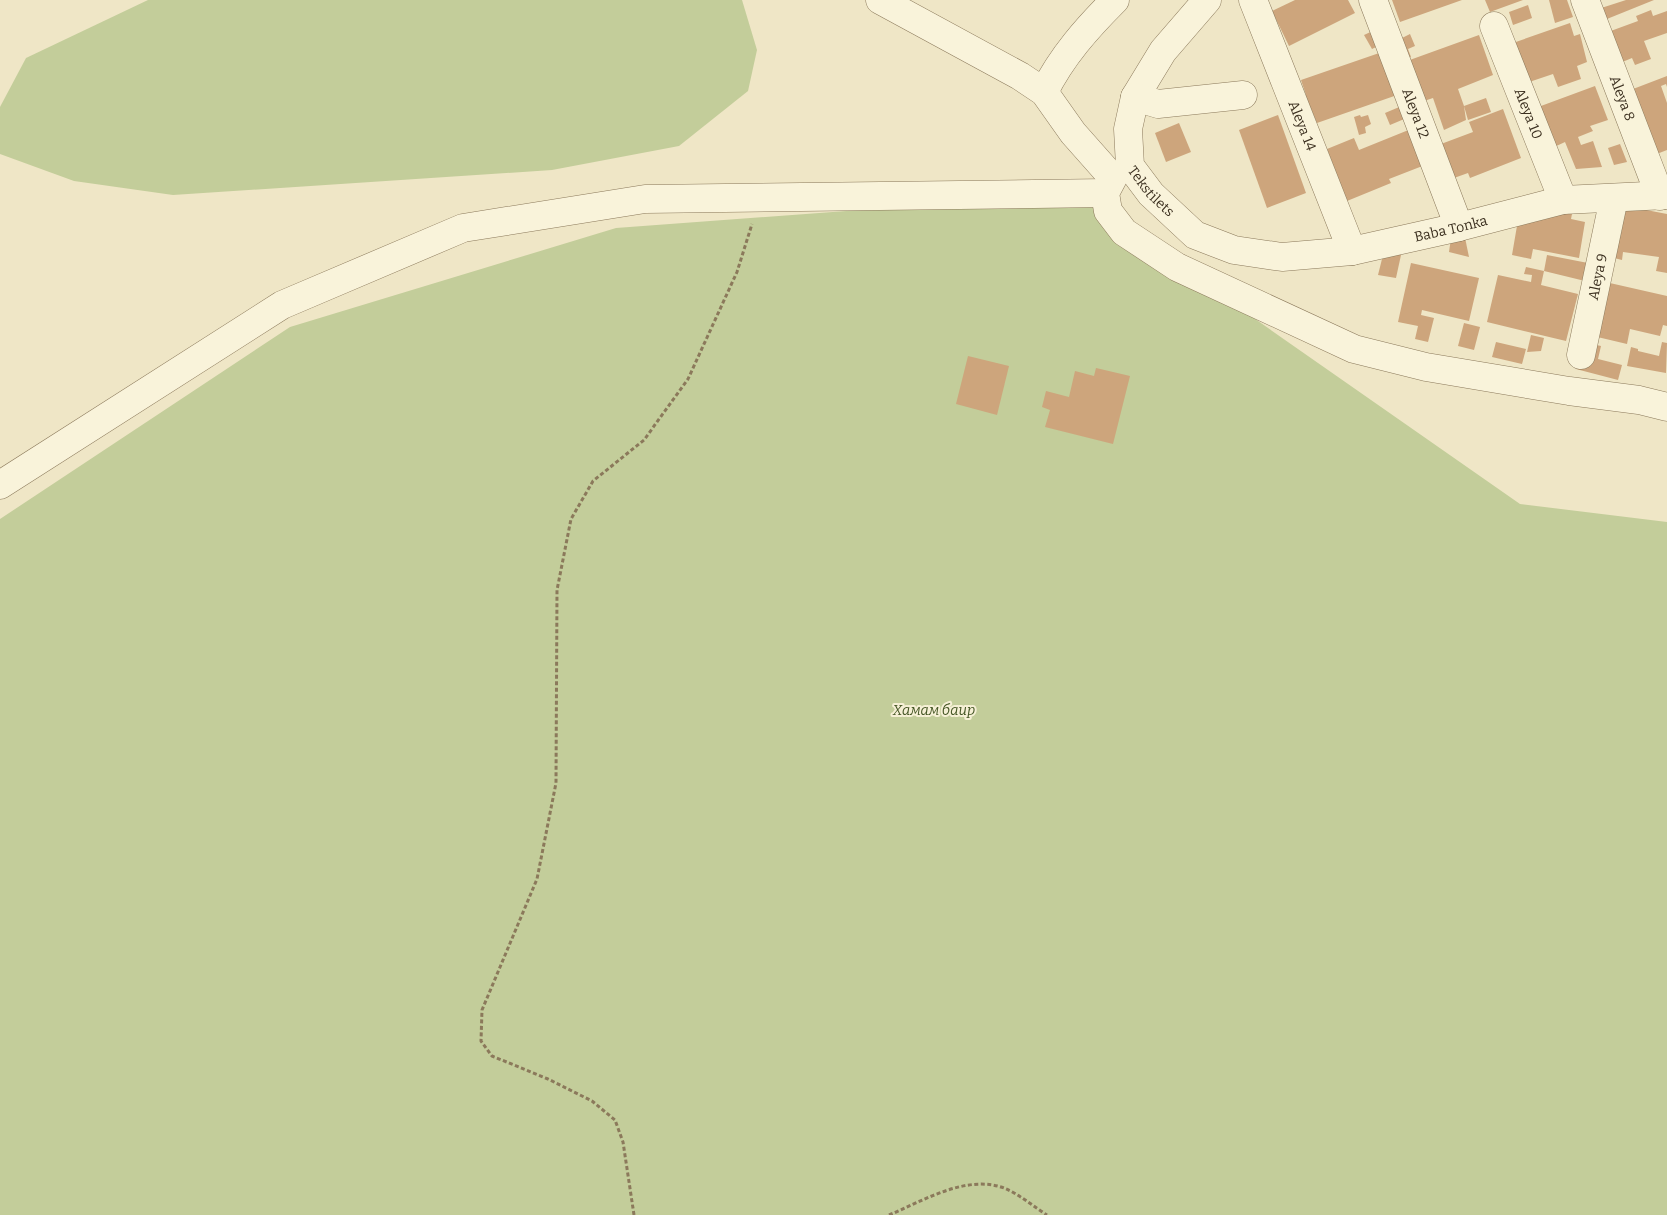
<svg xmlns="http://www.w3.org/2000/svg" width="1667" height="1215" viewBox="0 0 1667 1215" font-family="Bitter,serif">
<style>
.green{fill:#c3cd9a}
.building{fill:#cda57c}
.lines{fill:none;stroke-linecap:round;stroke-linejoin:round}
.minor-casing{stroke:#8b795b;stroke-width:29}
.path{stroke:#8b795b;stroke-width:3;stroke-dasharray:4 2.5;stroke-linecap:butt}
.minor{stroke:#f9f3da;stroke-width:28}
.labels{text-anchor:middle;stroke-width:4;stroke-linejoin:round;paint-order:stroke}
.street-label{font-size:14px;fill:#3b2f1f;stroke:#f6f0d6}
.park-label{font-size:14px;font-style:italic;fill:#465726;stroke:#f6f0d6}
</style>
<rect width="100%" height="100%" fill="#efe6c6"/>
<g class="green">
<polygon points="148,0 742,0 757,50 748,91 679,146 552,170 173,195 74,181 0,154 0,107 26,58"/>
<polygon points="1076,194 1520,504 1667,522 1667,1215 0,1215 0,519 290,327 616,228"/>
</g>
<g class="building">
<polygon points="1295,0 1348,0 1355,13 1289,46 1272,11"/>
<polygon points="1392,0 1462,0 1400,22"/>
<polygon points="1485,0 1523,0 1490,12"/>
<polygon points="1549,0 1567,0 1573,17 1555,23"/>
<polygon points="1626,0 1654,0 1597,23 1592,11"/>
<polygon points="1528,5 1532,18 1513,25 1509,12"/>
<polygon points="1651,10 1653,16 1667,11 1667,33 1644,41 1651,59 1635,65 1632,58 1620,63 1608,32 1638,21 1636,16"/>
<polygon points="1570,23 1574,36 1580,34 1587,62 1577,66 1581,79 1558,87 1553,74 1523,84 1510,44"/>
<polygon points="1377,29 1382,44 1372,49 1364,35"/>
<polygon points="1410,34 1415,46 1408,49 1411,57 1405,60 1398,40"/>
<polygon points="1479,35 1493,75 1458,89 1464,106 1486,98 1491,112 1468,120 1464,106 1466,120 1444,130 1433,98 1421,102 1407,61"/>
<polygon points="1385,51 1400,94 1317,123 1311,109 1305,111 1300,97 1306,95 1301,80"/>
<polygon points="1667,76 1667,87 1666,84 1661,86 1667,103 1667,150 1649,157 1620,94"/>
<polygon points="1595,86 1608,120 1590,126 1593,131 1578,137 1581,145 1593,141 1602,167 1576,169 1565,142 1537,155 1522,113"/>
<polygon points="1404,105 1409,117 1390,125 1385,113"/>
<polygon points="1503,109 1521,158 1470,178 1468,173 1454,178 1441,144 1473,132 1469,122"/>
<polygon points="1278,115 1306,193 1267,208 1239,130"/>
<polygon points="1360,115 1361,117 1368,115 1371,124 1365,127 1366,133 1359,135 1354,117"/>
<polygon points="1179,123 1191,152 1166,162 1155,133"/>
<polygon points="1411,129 1425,165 1389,179 1391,183 1347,201 1327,149 1354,138 1359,150"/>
<polygon points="1620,144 1627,162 1614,165 1608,148"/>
<polygon points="1615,204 1667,214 1667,273 1656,271 1659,257 1623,252 1622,260 1610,257"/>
<polygon points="1529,205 1572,214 1571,219 1585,222 1579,258 1533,249 1531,259 1512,255 1518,220"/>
<polygon points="1463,228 1469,257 1449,252 1452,231"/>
<polygon points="1384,251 1401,255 1396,278 1378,275"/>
<polygon points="1547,255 1588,263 1585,281 1544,271"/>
<polygon points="1411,263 1479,278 1469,321 1422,310 1421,315 1434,318 1428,342 1415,339 1418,326 1398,322"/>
<polygon points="1526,267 1544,271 1541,285 1578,294 1566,341 1487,322 1498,275 1531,282 1532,275 1524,274"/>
<polygon points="1601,281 1667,296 1667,326 1663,325 1660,336 1630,329 1627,344 1589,335"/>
<polygon points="1464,323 1480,327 1474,350 1458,346"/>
<polygon points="1531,335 1544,338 1541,351 1527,352"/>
<polygon points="1496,342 1526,349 1522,364 1492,357"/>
<polygon points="1583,342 1601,346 1598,359 1622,365 1618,380 1576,369"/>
<polygon points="1662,342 1667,343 1666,373 1627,366 1631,347 1638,349 1638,351 1659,356"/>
<polygon points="968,356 1009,366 997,415 956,404"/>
<polygon points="1096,368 1130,376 1113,444 1045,427 1050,410 1042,407 1046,391 1069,397 1075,371 1094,376"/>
</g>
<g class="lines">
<g class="minor-casing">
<g id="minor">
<polyline points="880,0 1020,76 1044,92 1073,133 1112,177"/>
<path id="s1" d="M1207,0L1163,51L1135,97L1128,129L1130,166L1151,194L1195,235L1234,250L1282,257L1352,251L1459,227L1563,200L1667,195"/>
<path id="s2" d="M1253,0L1352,251"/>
<path id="s3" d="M1373,0L1459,227"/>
<path id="s4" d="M1585,0L1660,196"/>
<path id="s5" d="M1494,26L1563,200"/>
<path d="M1044,92C1062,56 1087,28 1115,0"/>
<polyline points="1135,97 1158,104 1243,95"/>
<polyline points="1114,176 1105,193 1108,211 1124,232 1177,267 1354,349 1426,367 1569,391 1639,400 1667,407"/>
<path id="s6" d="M1581,355L1614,198"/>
<polyline points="0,485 282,305 463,228 645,199 1105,193"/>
</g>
</g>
<g class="path">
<polyline points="634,1215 623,1142 615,1120 592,1101 548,1079 492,1056 481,1041 482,1010 537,879 556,783 557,590 571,519 593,481 644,440 688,379 737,272 752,224"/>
<path d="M889,1215C923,1201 966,1174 1004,1188C1019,1194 1034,1207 1047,1215"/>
</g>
<use href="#minor" class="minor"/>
</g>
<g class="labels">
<g class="street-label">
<text dy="5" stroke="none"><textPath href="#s4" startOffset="105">Aleya 8</textPath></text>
<text dy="5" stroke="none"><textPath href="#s5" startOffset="94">Aleya 10</textPath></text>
<text dy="5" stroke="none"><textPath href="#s3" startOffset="121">Aleya 12</textPath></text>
<text dy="5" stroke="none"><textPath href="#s2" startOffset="135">Aleya 14</textPath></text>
<text dy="5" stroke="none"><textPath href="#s1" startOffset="224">Tekstilets</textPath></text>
<text dy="5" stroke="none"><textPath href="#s1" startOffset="548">Baba Tonka</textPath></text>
<text dy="5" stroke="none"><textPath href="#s6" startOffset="80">Aleya 9</textPath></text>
</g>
<g class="park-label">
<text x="934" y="715">Хамам баир</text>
</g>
</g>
</svg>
